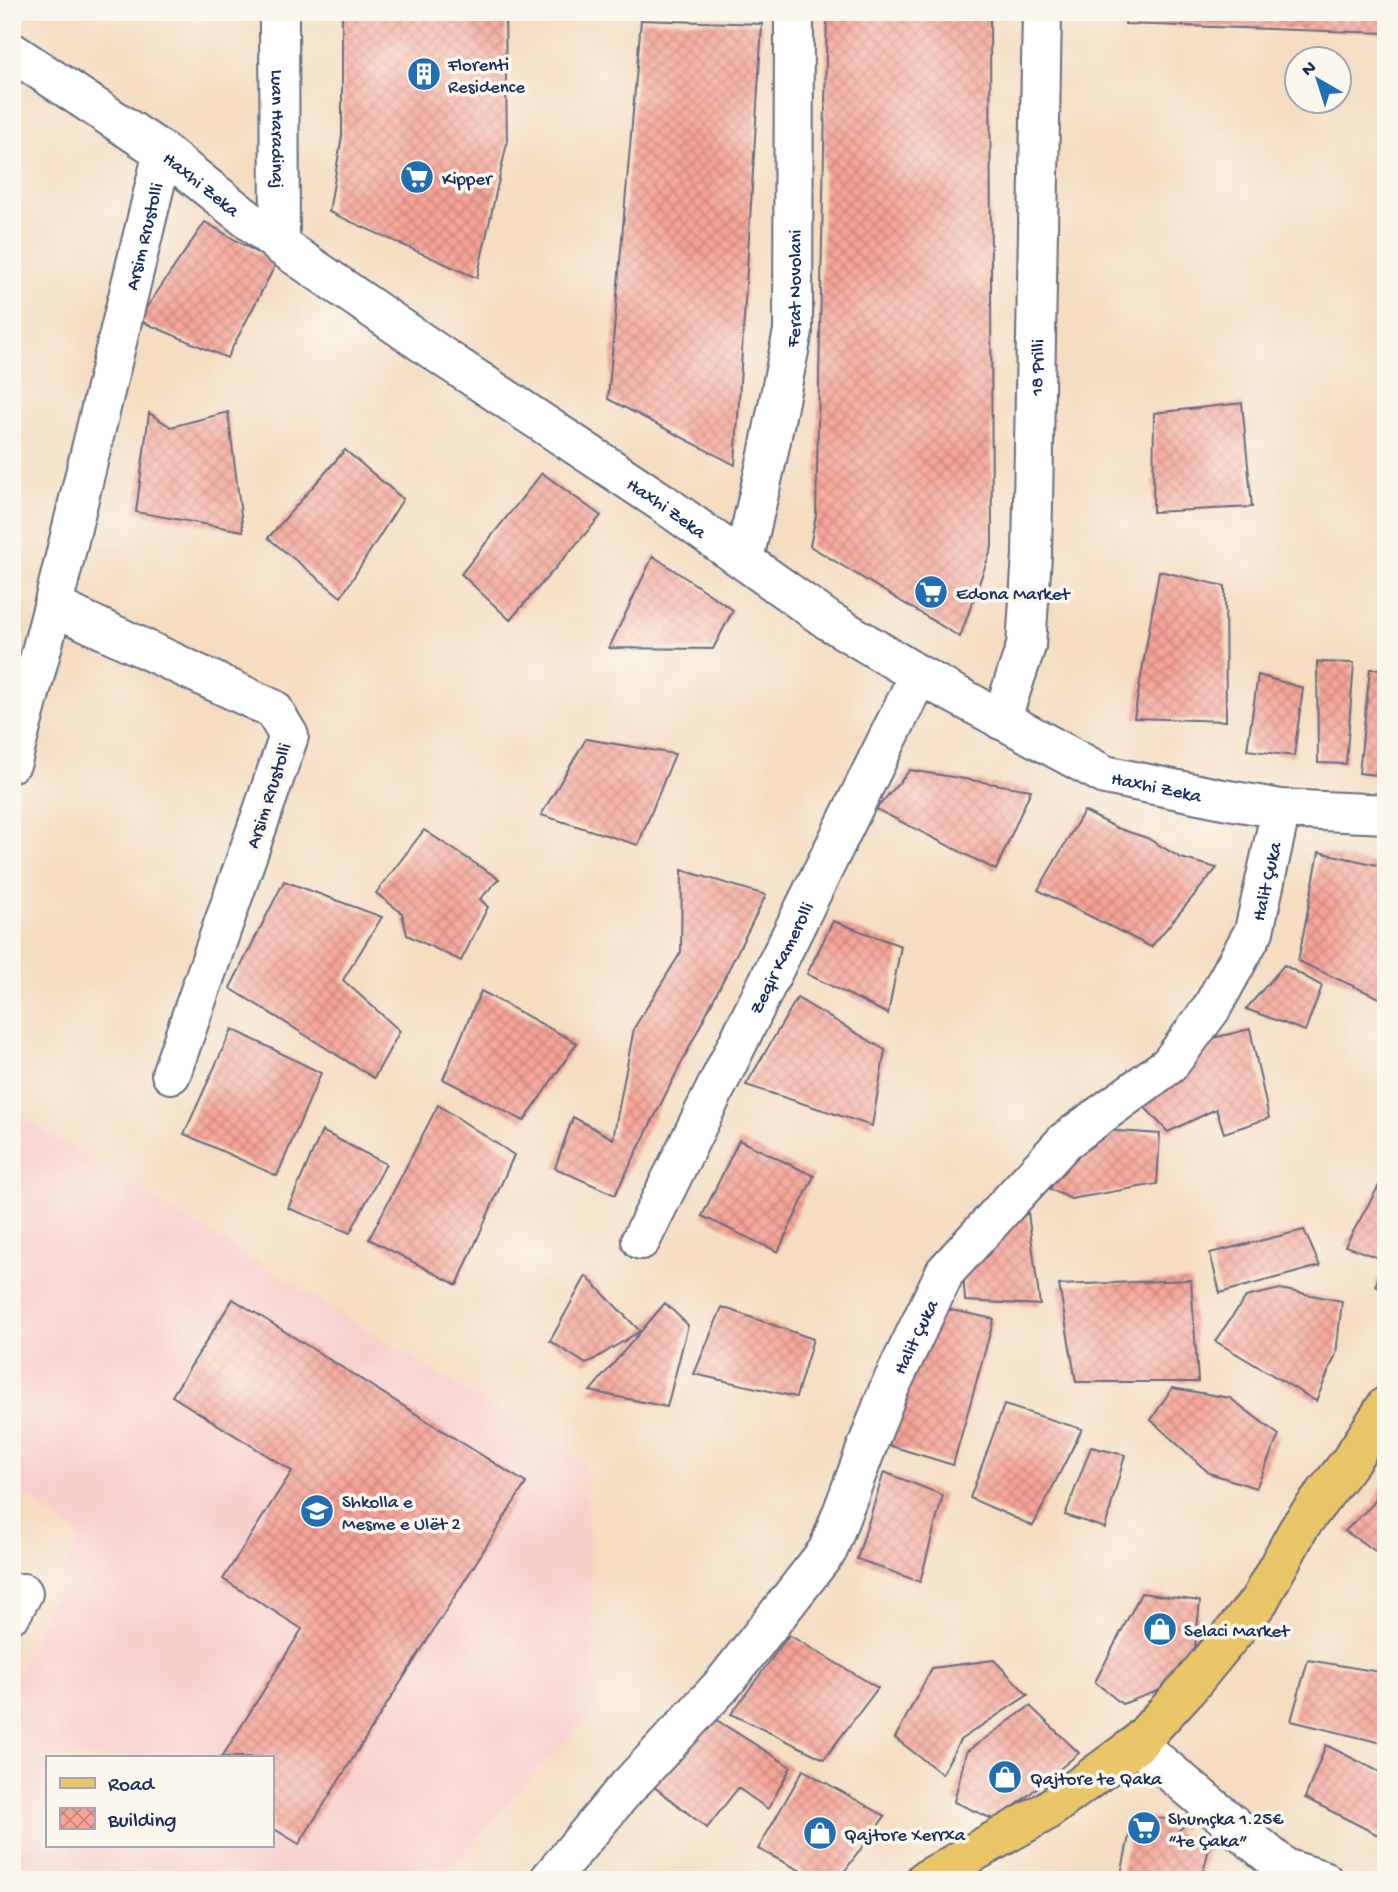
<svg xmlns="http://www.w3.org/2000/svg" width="1398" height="1892" viewBox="0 0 1398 1892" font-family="'Gochi Hand',sans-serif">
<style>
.built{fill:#f7d0cc;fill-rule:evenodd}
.building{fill:url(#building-cross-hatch)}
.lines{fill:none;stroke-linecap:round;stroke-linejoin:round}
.minor-casing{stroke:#676c81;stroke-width:42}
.major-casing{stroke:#676c81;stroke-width:42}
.minor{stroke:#fff;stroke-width:38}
.major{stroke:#ebc669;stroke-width:38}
.labels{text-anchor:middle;stroke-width:7;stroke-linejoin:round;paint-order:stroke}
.poi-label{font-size:19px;fill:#1b2f5e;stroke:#fbf7ec;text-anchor:start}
.street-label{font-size:19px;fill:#1b2f5e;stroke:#fbf7ec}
</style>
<defs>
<pattern id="building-cross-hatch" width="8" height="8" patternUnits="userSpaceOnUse" patternTransform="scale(1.75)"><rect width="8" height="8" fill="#f7a498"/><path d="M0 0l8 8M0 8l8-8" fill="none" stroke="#c7867f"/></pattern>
</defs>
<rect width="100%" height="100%" fill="#fbf7ec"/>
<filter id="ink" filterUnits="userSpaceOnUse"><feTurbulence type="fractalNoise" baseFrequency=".0143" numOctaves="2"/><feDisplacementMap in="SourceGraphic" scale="14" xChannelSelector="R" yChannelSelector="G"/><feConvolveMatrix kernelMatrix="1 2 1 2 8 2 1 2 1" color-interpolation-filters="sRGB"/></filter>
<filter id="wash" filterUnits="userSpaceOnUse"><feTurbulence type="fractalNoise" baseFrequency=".00686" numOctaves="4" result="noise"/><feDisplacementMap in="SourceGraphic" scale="28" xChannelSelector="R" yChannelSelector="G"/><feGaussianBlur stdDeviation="1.57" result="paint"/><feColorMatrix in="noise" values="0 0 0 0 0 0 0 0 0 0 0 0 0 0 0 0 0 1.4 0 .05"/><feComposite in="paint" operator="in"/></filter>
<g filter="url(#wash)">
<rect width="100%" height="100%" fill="#f4ddc1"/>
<path class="built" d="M12,1111L586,1465L597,1707L438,1880H12V1689L80,1536L12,1486ZM47,1757H271V1845H47Z"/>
<g id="blocks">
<g class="building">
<polygon points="342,12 505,12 507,143 477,278 329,212 342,136"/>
<polygon points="827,12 990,12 992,547 960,637 810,546 816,515"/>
<polygon points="1126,12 1386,12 1386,33 1125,24"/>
<polygon points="641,20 762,24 735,465 608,399"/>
<polygon points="205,222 276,264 227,358 138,320"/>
<polygon points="1242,403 1252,507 1153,512 1154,413"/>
<polygon points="228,412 243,531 136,512 149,413 171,427"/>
<polygon points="345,450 403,499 341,597 268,538"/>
<polygon points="542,473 601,516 510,620 461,574"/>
<polygon points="653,556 733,610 713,649 609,648"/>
<polygon points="1159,571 1225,586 1226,721 1134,718"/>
<polygon points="1380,593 1386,594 1386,629 1382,629"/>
<polygon points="1317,662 1354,663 1346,764 1318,763"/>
<polygon points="1370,669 1386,669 1386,776 1359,773"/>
<polygon points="1258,675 1303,688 1294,756 1247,750"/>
<polygon points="586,739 675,754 638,845 541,815"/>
<polygon points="910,770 1031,790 996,870 876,809"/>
<polygon points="1084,811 1117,828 1147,838 1181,858 1217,868 1151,947 1038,890"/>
<polygon points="424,830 499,879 480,899 488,907 461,961 407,935 402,913 376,893"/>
<polygon points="1319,852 1386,867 1386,1001 1298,961"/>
<polygon points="682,870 766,895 615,1195 555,1168 573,1117 613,1139 634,1028 681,952"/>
<polygon points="284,881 382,917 343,980 400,1031 374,1078 230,988"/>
<polygon points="833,921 901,946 888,1014 807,974"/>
<polygon points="1284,965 1322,986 1305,1031 1246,1009"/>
<polygon points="481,991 577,1043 524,1121 443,1079"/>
<polygon points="797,998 885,1050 872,1126 746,1085"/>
<polygon points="232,1029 321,1073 277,1176 184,1134"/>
<polygon points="1250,1029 1269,1118 1224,1133 1216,1109 1168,1132 1138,1100 1209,1039"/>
<polygon points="438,1105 514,1155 457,1285 369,1239"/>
<polygon points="1103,1130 1160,1134 1157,1184 1071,1199 1050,1189 1072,1151"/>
<polygon points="322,1131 386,1164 350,1233 288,1208"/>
<polygon points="739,1140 814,1176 778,1252 702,1216"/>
<polygon points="1386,1173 1386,1239 1379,1258 1345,1246"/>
<polygon points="1028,1213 1040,1305 965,1301 963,1270 996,1235"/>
<polygon points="1304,1230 1320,1266 1220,1293 1210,1253"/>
<polygon points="1386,1265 1386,1290 1375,1285"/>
<polygon points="586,1276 640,1331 586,1364 550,1341"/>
<polygon points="1191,1280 1198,1382 1076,1382 1059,1285"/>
<polygon points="1280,1289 1342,1301 1336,1354 1316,1401 1215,1341 1246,1297"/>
<polygon points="233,1299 526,1483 299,1844 271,1827 271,1757 222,1757 302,1629 223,1579 292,1471 172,1396"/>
<polygon points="665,1303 688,1325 667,1407 590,1391"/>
<polygon points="722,1307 813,1339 796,1397 694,1374"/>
<polygon points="937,1307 994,1319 953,1465 888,1445"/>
<polygon points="1172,1388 1230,1398 1279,1435 1256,1488 1209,1473 1151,1420"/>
<polygon points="1004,1405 1082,1429 1033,1526 970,1498"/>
<polygon points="1091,1447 1125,1455 1105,1528 1065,1515"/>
<polygon points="884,1472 943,1495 920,1582 857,1559"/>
<polygon points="1386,1476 1386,1558 1345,1531 1373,1504"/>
<polygon points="1141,1593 1200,1601 1194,1656 1171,1686 1122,1704 1095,1682"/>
<polygon points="789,1635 878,1688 824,1759 731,1714"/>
<polygon points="994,1660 1028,1695 960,1740 942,1774 895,1738 932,1668"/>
<polygon points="1308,1660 1386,1673 1386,1744 1291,1721"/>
<polygon points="1030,1706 1079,1753 997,1821 954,1802 966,1752"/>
<polygon points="710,1716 791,1767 768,1809 738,1788 707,1828 653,1786"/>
<polygon points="1326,1745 1386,1775 1386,1839 1305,1798"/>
<polygon points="803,1770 885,1816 838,1880 819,1880 758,1849"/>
<polygon points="1133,1816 1189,1821 1176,1833 1211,1841 1201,1880 1120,1880"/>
</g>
</g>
</g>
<g filter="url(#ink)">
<use href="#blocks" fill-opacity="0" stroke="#676c81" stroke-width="2"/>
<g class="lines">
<g class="minor-casing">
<g id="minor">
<path id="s1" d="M279,12L280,245"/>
<path id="s2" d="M12,52L163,152L280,245L443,357L660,501L829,621L919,675L1105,775L1223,799L1281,809L1386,814"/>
<path id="s3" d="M744,558L768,455L793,331L794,12"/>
<polyline points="53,606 273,709 289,736 171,1074"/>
<path id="s4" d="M1001,720L1026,646L1032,555L1042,12"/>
<path id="s5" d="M12,762L53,606L163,152"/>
<path id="s6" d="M641,1240L919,675"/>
<polyline points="12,1613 23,1593"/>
<polyline points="1137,1744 1285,1868 1323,1880"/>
<path id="s7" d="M549,1880L621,1794L723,1684L828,1550L888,1391L945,1272L1065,1141L1169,1065L1211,1009L1254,931L1281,809"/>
</g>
</g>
<g class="major-casing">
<polyline id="major" points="925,1880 1045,1812 1137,1744 1189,1687 1259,1601 1300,1526 1351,1460 1386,1406"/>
</g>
<use href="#minor" class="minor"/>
<use href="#major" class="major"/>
</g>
</g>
<defs>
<g id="building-disc" transform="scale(1.75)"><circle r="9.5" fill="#1f6fb2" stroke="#fbf7ec"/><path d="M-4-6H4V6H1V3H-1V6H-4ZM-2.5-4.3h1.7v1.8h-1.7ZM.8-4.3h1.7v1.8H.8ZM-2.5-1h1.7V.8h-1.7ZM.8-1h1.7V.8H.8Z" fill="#fff"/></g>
<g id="supermarket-disc" transform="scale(1.75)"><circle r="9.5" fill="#1f6fb2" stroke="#fbf7ec"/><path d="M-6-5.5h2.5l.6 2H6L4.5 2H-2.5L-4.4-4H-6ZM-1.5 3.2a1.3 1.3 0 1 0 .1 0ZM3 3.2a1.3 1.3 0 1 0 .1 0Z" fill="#fff"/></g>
<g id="school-disc" transform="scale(1.75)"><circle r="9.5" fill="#1f6fb2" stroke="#fbf7ec"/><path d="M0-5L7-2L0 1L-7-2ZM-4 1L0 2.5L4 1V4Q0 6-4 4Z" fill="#fff"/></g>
<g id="shop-disc" transform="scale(1.75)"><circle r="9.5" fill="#1f6fb2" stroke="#fbf7ec"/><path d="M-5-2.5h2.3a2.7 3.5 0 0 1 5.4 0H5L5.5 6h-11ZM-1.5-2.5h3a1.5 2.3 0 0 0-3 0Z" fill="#fff"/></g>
</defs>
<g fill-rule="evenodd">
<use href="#building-disc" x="424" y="74"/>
<use href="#supermarket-disc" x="417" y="177"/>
<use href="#supermarket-disc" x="931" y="592"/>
<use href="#school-disc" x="317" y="1511"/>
<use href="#shop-disc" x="1160" y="1629"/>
<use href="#shop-disc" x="1005" y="1777"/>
<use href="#supermarket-disc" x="1144" y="1828"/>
<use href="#shop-disc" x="820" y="1833"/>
</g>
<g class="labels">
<g class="poi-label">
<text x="448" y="70">Florenti<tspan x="448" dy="22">Residence</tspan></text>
<text x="442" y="184">Kipper</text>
<text x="956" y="599">Edona Market</text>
<text x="342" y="1507">Shkolla e<tspan x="342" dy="22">Mesme e Ulët 2</tspan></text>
<text x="1184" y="1636">Selaci Market</text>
<text x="1030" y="1784">Qajtore te Qaka</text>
<text x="1168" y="1824">Shumçka 1.25€<tspan x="1168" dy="22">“te Çaka”</tspan></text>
<text x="844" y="1840">Qajtore Xerrxa</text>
</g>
<g class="street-label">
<text dy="7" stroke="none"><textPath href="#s1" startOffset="117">Luan Haradinaj</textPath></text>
<text dy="7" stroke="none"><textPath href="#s2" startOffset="231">Haxhi Zeka</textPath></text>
<text dy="7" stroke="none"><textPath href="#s5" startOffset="542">Arsim Rrustolli</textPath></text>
<text dy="7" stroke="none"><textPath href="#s3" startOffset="275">Ferat Novolani</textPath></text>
<text dy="7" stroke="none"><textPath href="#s4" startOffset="357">18 Prilli</textPath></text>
<text dy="7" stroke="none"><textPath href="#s2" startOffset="798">Haxhi Zeka</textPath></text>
<text dy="7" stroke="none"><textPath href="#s2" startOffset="1365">Haxhi Zeka</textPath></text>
<text transform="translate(267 795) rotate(-72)" y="7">Arsim Rrustolli</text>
<text dy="7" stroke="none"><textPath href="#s7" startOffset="1251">Halit Çuka</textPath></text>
<text dy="7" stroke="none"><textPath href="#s6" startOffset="315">Zeqir Kamerolli</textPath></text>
<text dy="7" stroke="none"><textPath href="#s7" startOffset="663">Halit Çuka</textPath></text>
</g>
</g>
<rect width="1398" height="1892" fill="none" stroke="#fbf7ec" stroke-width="42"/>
<rect x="46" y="1756" width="228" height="91" fill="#fbf7ec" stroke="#a1a7b3" stroke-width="2"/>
<rect x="60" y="1778" width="35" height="10" fill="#ebc669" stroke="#a1a7b3" stroke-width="2"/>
<text x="108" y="1790" font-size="21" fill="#1b2f5e">Road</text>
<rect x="60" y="1808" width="35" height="21" fill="url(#building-cross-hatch)" stroke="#a1a7b3" stroke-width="2"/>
<text x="108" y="1826" font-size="21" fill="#1b2f5e">Building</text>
<g transform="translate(1318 80) rotate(321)"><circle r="33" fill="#fbf7ec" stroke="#a1a7b3" stroke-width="2"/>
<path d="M0-5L12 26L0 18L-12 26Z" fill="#1f6fb2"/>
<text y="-10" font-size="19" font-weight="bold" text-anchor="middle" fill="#1b2f5e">N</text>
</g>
</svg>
